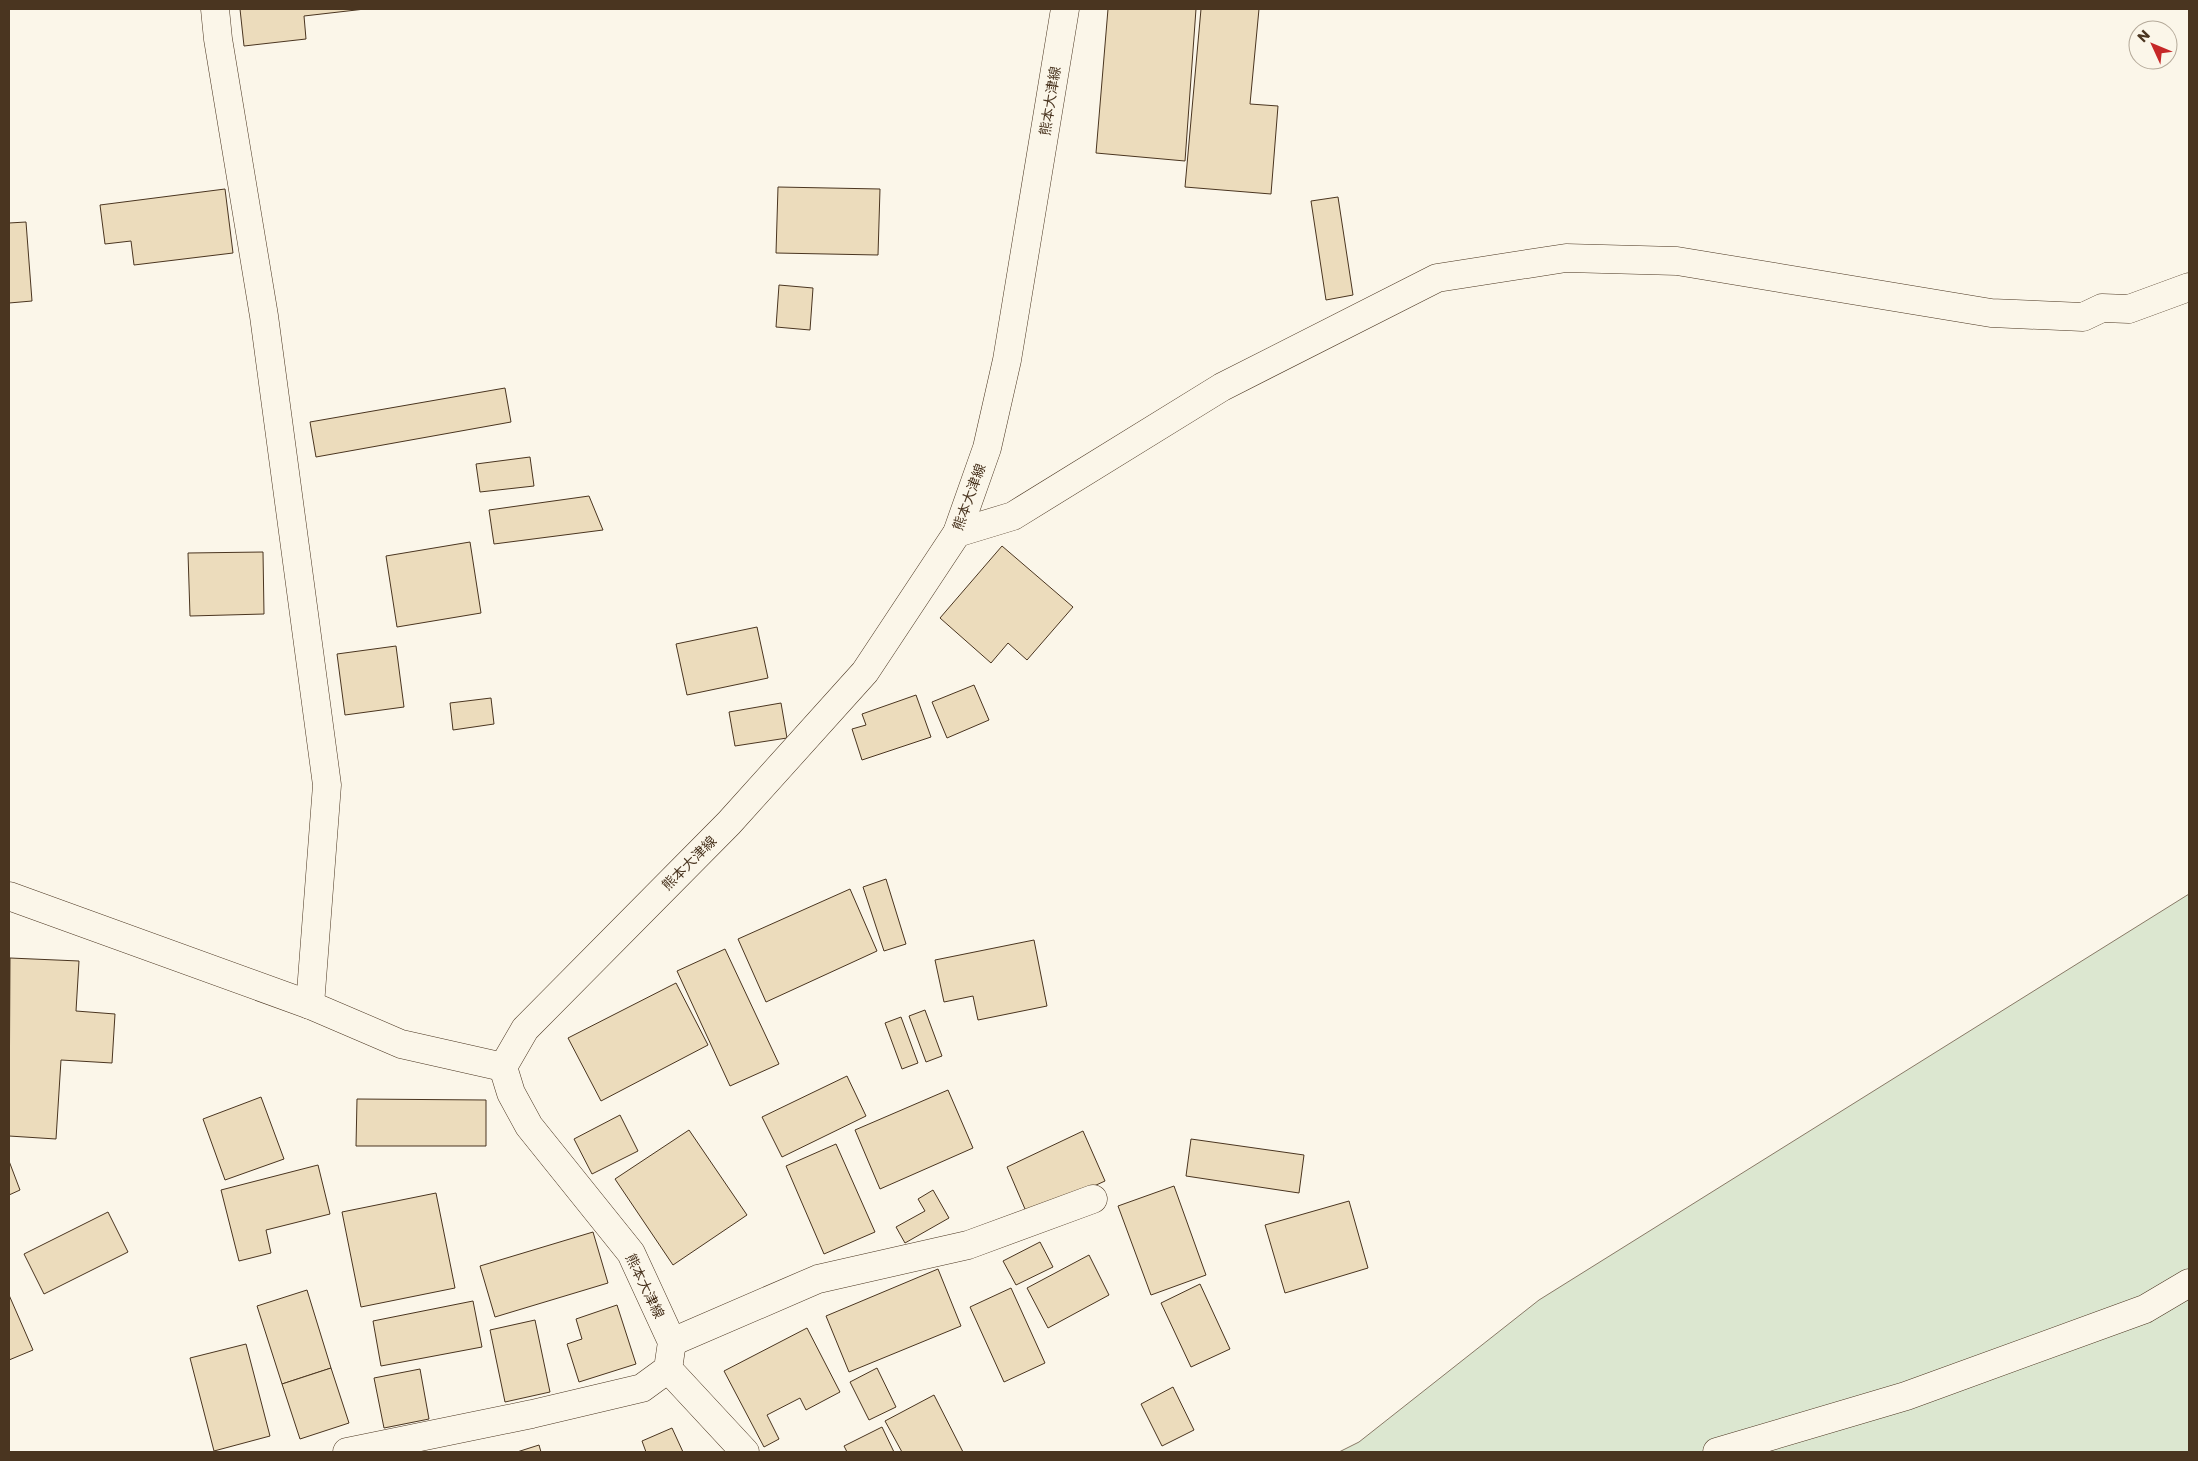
<svg xmlns="http://www.w3.org/2000/svg" width="2198" height="1461" viewBox="0 0 2198 1461" font-family="Poppins,'Noto Sans JP',sans-serif">
<style>
.green{fill:#dce7d0;stroke:#887966}
.building{fill:#ecdcbc;stroke:#4a3520}
.lines{fill:none;stroke-linecap:round;stroke-linejoin:round}
.minor-casing{stroke:#4a3520;stroke-width:29}
.tertiary-casing{stroke:#4a3520;stroke-width:29}
.primary-casing{stroke:#4a3520;stroke-width:29}
.minor{stroke:#fbf6e9;stroke-width:28}
.tertiary{stroke:#fbf6e9;stroke-width:28}
.primary{stroke:#fbf6e9;stroke-width:28}
.labels{text-anchor:middle;stroke-width:4;stroke-linejoin:round;paint-order:stroke}
.street-label{font-size:14px;fill:#4a3520;stroke:#fbf6e9}
</style>
<rect width="100%" height="100%" fill="#fbf6e9"/>
<polygon class="green" points="2189,894 2189,1452 1339,1452 1359,1442 1539,1300"/>
<g class="building">
<polygon points="240,9 365,9 304,16 306,39 244,46"/>
<polygon points="1108,9 1196,9 1185,161 1096,153"/>
<polygon points="1201,9 1259,9 1250,104 1278,106 1271,194 1185,187"/>
<polygon points="778,187 880,189 878,255 776,253"/>
<polygon points="225,189 233,253 134,265 131,241 105,244 100,205"/>
<polygon points="1338,197 1353,295 1326,300 1311,201"/>
<polygon points="26,222 32,301 9,303 9,223"/>
<polygon points="779,285 813,288 810,330 776,327"/>
<polygon points="505,388 511,422 316,457 310,422"/>
<polygon points="530,457 534,486 480,492 476,464"/>
<polygon points="589,496 603,530 494,544 489,510"/>
<polygon points="470,542 481,613 397,627 386,556"/>
<polygon points="1002,546 1073,607 1027,660 1008,643 991,663 940,618"/>
<polygon points="263,552 264,614 190,616 188,553"/>
<polygon points="757,627 768,678 687,695 676,644"/>
<polygon points="396,646 404,707 345,715 337,654"/>
<polygon points="974,685 989,720 947,738 932,702"/>
<polygon points="916,695 931,737 862,760 852,729 866,725 862,714"/>
<polygon points="491,698 494,724 453,730 450,703"/>
<polygon points="781,703 787,738 735,746 729,712"/>
<polygon points="886,879 906,944 884,951 863,887"/>
<polygon points="850,889 877,951 766,1002 738,939"/>
<polygon points="1034,940 1047,1006 978,1020 973,996 944,1002 935,960"/>
<polygon points="725,949 779,1064 730,1086 677,971"/>
<polygon points="10,958 79,961 76,1011 115,1014 112,1063 61,1060 56,1139 9,1136"/>
<polygon points="676,983 708,1045 601,1101 568,1038"/>
<polygon points="925,1010 942,1056 926,1062 909,1016"/>
<polygon points="901,1017 918,1063 902,1069 885,1023"/>
<polygon points="847,1076 866,1116 782,1157 762,1117"/>
<polygon points="948,1090 973,1148 880,1189 855,1130"/>
<polygon points="261,1097 284,1159 225,1180 203,1119"/>
<polygon points="357,1099 486,1100 486,1146 356,1146"/>
<polygon points="620,1115 638,1151 592,1174 574,1139"/>
<polygon points="689,1130 747,1215 673,1265 615,1179"/>
<polygon points="1083,1131 1105,1181 1028,1216 1007,1167"/>
<polygon points="1191,1139 1304,1155 1299,1193 1186,1176"/>
<polygon points="836,1144 875,1232 824,1254 786,1166"/>
<polygon points="9,1161 20,1190 9,1195"/>
<polygon points="318,1165 330,1214 266,1230 271,1253 239,1261 221,1190"/>
<polygon points="1174,1186 1206,1275 1151,1295 1118,1206"/>
<polygon points="933,1190 949,1218 905,1243 896,1227 925,1211 918,1199"/>
<polygon points="436,1193 455,1288 361,1307 342,1212"/>
<polygon points="1349,1201 1368,1268 1285,1293 1265,1225"/>
<polygon points="108,1212 128,1252 44,1294 24,1254"/>
<polygon points="593,1232 608,1283 495,1317 480,1266"/>
<polygon points="1040,1242 1053,1267 1016,1285 1003,1261"/>
<polygon points="1089,1255 1109,1295 1048,1328 1027,1288"/>
<polygon points="938,1269 961,1326 849,1372 826,1316"/>
<polygon points="1200,1284 1230,1349 1191,1367 1161,1303"/>
<polygon points="1011,1288 1045,1363 1004,1382 970,1307"/>
<polygon points="307,1290 331,1368 282,1384 257,1306"/>
<polygon points="9,1295 33,1350 9,1360"/>
<polygon points="473,1301 482,1347 381,1366 373,1321"/>
<polygon points="617,1305 636,1364 579,1382 567,1344 582,1339 576,1319"/>
<polygon points="535,1320 550,1392 505,1402 490,1330"/>
<polygon points="807,1328 840,1392 806,1410 800,1398 767,1415 779,1439 764,1447 724,1371"/>
<polygon points="246,1344 270,1436 214,1451 190,1358"/>
<polygon points="331,1368 349,1423 300,1439 282,1384"/>
<polygon points="877,1368 896,1407 869,1420 850,1382"/>
<polygon points="420,1369 429,1419 384,1428 374,1378"/>
<polygon points="1173,1387 1194,1430 1162,1446 1141,1404"/>
<polygon points="934,1395 963,1452 902,1452 885,1421"/>
<polygon points="882,1427 894,1452 847,1452 844,1446"/>
<polygon points="672,1428 683,1452 646,1452 642,1441"/>
<polygon points="539,1445 541,1452 517,1452"/>
</g>
<g class="lines">
<g class="minor-casing">
<g id="minor">
<polyline points="215,9 218,39 264,316 327,785 310,1005"/>
<polyline points="957,533 1013,516 1222,387 1437,278 1566,258 1677,261 1991,313 2083,317 2102,308 2129,309 2189,287"/>
<polyline points="9,896 310,1005 401,1044 503,1067"/>
<polyline points="672,1342 818,1279 968,1245 1093,1199"/>
<polyline points="668,1369 745,1452"/>
</g>
</g>
<g class="tertiary-casing">
<polyline id="tertiary" points="1717,1452 1906,1396 2145,1309 2189,1283"/>
</g>
<g class="primary-casing">
<polyline id="primary" points="347,1452 532,1414 642,1388 668,1369 672,1342 631,1253 529,1126 511,1093 503,1067 525,1029 729,823 865,672 957,533 987,448 1007,360 1065,9"/>
</g>
<use href="#minor" class="minor"/>
<use href="#tertiary" class="tertiary"/>
<use href="#primary" class="primary"/>
</g>
<g class="labels">
<g class="street-label">
<text transform="translate(1050 101) rotate(-81)" y="5">熊本大津線</text>
<text transform="translate(969 497) rotate(-70)" y="5">熊本大津線</text>
<text transform="translate(689 863) rotate(-45)" y="5">熊本大津線</text>
<text transform="translate(645 1286) rotate(64)" y="5">熊本大津線</text>
</g>
</g>
<rect width="2198" height="1461" fill="none" stroke="#4a3520" stroke-width="20"/>
<g transform="translate(2153 45) rotate(314)"><circle r="24" fill="#fbf6e9" stroke="#b4a999"/>
<path d="M0-4L9 19L0 12L-9 19Z" fill="#c62828"/>
<text y="-8" font-size="14" font-weight="bold" text-anchor="middle" fill="#4a3520">N</text>
</g>
</svg>
